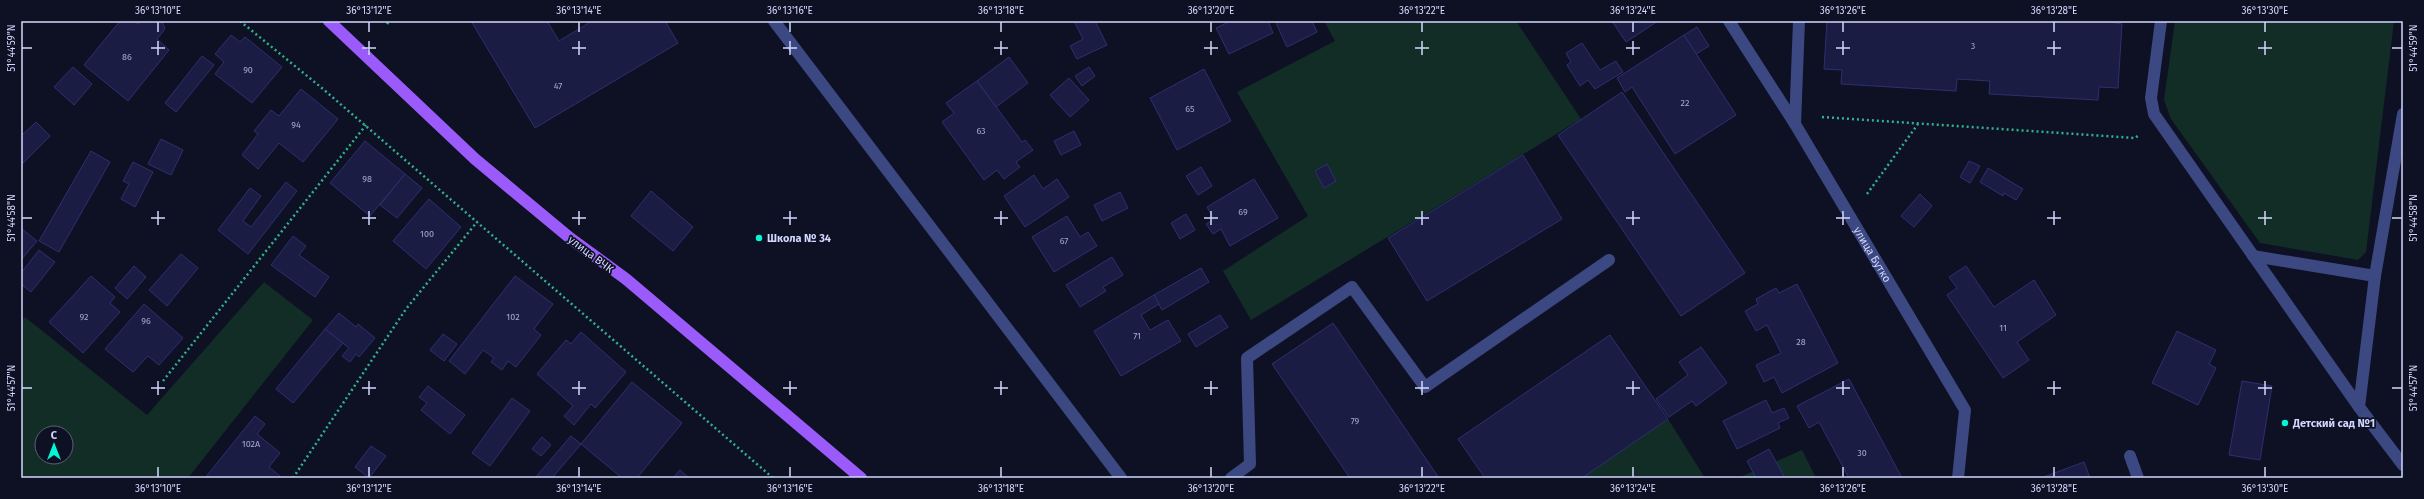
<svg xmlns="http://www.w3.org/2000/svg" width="2424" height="499" viewBox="0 0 2424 499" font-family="'Fira Sans',sans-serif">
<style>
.green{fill:#122d26;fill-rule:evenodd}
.building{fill:#1b1c44;stroke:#2d306f}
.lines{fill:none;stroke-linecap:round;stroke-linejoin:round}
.path{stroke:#31b28d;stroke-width:2.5;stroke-dasharray:2 3;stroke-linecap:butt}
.minor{stroke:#3b4881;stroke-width:12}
.major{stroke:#9b5bfb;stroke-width:12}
.ticks{fill:none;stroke:#d2d7fe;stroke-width:1.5}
.poi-dot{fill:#05f6d7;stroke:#0e1023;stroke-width:1.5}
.labels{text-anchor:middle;stroke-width:3.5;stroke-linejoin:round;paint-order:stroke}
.number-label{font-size:9px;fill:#a4a8d0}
.poi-label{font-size:11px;font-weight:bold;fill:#d2d7fe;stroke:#0e1023;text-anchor:start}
.street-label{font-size:11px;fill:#d2d7fe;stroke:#0e1023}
.neatline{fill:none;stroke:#d2d7fe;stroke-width:1.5}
.ticks-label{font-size:10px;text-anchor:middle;fill:#d2d7fe}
</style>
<rect width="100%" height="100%" fill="#0e1023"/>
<g class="green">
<polygon points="1324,21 1516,21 1581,119 1251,320 1223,271 1308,216 1237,92 1335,41"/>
<polygon points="2175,21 2394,21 2366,252 2358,260 2260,243 2171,119 2164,100"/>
<path d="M264,282L313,320L188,478H21V322L25,317L147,415ZM42,433H66V457H42Z"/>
<polygon points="1668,419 1705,478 1582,478"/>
<polygon points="1802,450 1816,478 1738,478"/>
</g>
<g class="building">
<polygon points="120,21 134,21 138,24 141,21 162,21 165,29 157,39 169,50 128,101 84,65"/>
<polygon points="471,21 547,21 559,41 592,21 665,21 678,43 535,128"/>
<polygon points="1074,21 1095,21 1107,45 1077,59 1070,46 1083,39"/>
<polygon points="1231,21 1268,21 1273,33 1229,54 1216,28"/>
<polygon points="1280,21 1312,21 1317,32 1287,47 1276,23"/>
<polygon points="1612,21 1658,21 1626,42"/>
<polygon points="1827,21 2105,21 2122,24 2118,88 2099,87 2098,100 1989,94 1990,81 1957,79 1956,91 1841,84 1842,70 1824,69"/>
<polygon points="1697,27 1709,46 1696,54 1684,35"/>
<polygon points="231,35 240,42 245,37 282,67 252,103 215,74 224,62 215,54"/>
<polygon points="1684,35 1736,115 1675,154 1632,87 1625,92 1617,78"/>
<polygon points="1582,43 1600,70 1616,61 1623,72 1595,89 1588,80 1580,86 1567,65 1571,62 1566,53"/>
<polygon points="202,56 214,65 176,112 165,103"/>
<polygon points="1009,57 1028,83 996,107 977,81"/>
<polygon points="73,67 92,84 74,105 54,87"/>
<polygon points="1089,67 1095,76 1082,86 1075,76"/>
<polygon points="1204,69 1231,121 1177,150 1150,98"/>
<polygon points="1069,78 1089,100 1070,117 1050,95"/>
<polygon points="977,81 1022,142 1025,140 1033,150 1016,162 1020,167 1004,179 997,170 984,180 942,122 954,113 946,103"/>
<polygon points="301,89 338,119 303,162 279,143 258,169 242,155 258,134 254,131 271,110 279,116"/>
<polygon points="1622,92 1745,273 1681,316 1558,135"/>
<polygon points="36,122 50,136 23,163 21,160 21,136"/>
<polygon points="1074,131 1081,145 1061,155 1054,141"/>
<polygon points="161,139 183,150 171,175 148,164"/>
<polygon points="365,141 405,174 370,216 330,183"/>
<polygon points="91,151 110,162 59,252 39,241"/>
<polygon points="1523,155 1562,219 1427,301 1388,238"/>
<polygon points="1969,161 1980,166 1970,183 1960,177"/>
<polygon points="133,162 153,172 135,207 121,199 129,184 123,181"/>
<polygon points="1327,164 1336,181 1324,188 1315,171"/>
<polygon points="1201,167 1212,186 1198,195 1186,176"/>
<polygon points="1988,168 2023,189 2016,200 2004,193 2003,196 1980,182"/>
<polygon points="405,174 422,188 397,218 380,205"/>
<polygon points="1034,175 1043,189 1057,179 1069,197 1025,227 1004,196"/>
<polygon points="1254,179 1278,218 1230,246 1221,229 1213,234 1206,224 1214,219 1207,207"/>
<polygon points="286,182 297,191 248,254 218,230 250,188 261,196 243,221 251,227"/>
<polygon points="651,191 693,227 673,251 631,216"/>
<polygon points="1120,192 1128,208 1102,221 1094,205"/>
<polygon points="1920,194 1932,206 1914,227 1901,216"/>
<polygon points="429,199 461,227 426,269 393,241"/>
<polygon points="1186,214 1195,230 1180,239 1171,223"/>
<polygon points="1067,216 1080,237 1088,232 1097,246 1054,272 1032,237"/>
<polygon points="21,228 37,241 21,260"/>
<polygon points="293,236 306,246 299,255 329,277 315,297 271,265"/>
<polygon points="39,250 55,262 31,292 21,284 21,273"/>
<polygon points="181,254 198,268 167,306 149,290"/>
<polygon points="1112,257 1123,275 1103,287 1106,291 1080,307 1066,285"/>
<polygon points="134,266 146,277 127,299 115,288"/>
<polygon points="1966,266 1994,307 2034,280 2056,315 2017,342 2029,360 2003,378 1947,295 1957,288 1949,277"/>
<polygon points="1201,268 1209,282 1162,310 1154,295"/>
<polygon points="91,276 115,297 110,303 120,312 83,353 49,322"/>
<polygon points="515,276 553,304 534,329 541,335 516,367 508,361 502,370 491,362 494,358 483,350 465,374 449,361"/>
<polygon points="1797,284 1838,363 1782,393 1774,377 1764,382 1756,365 1781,353 1767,325 1756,331 1745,311 1758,304 1756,299 1776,288 1779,293"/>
<polygon points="1154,295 1159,304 1141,315 1150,330 1168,320 1181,341 1121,376 1094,331"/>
<polygon points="144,304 183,338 159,365 148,356 133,372 105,349"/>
<polygon points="339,313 356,327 358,324 375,338 359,357 356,354 350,362 342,356 349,348 325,329"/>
<polygon points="1220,315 1228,327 1196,347 1188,334"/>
<polygon points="1333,323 1439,478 1350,478 1272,364"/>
<polygon points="325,329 343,343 293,403 276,389"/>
<polygon points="2177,331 2216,350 2209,364 2216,368 2198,405 2152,383"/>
<polygon points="581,332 626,372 595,408 591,404 574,425 564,416 573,406 537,374 566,340 571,344"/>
<polygon points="443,334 457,344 444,361 430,350"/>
<polygon points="1610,335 1668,419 1582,478 1485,478 1458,439"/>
<polygon points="1701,347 1727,383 1696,406 1692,401 1669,417 1656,399 1688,375 1679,362"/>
<polygon points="1849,379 1902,478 1849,478 1819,422 1809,428 1797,406"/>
<polygon points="2242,381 2272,386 2260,460 2229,455"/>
<polygon points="632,382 682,423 637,478 622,478 581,444"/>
<polygon points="428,386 465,415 450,434 421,410 427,403 419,397"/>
<polygon points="512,398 530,411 490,466 472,453"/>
<polygon points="1766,400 1772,413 1784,408 1789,418 1778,423 1780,428 1737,449 1723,421"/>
<polygon points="255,416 265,424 257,434 280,453 269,467 281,477 279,478 205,478"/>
<polygon points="571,436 581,444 552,478 535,478"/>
<polygon points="542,437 551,445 541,456 532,449"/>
<polygon points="371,446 386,456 369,478 355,467"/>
<polygon points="1769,449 1785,478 1756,478 1747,461"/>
<polygon points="2084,462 2090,478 2041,478"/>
<polygon points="680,470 689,478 673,478"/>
</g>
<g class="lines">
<g class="path">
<polyline points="240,21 323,89 773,478"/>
<polyline points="387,24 389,21"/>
<polyline points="1822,117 2135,138 2139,135"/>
<polyline points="1867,194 1918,124"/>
<polyline points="163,381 366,125"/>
<polyline points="293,478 406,309 477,222"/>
</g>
<g class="minor">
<polyline points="774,21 1121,478"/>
<path id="s1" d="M1729,21L1795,124L1965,410L1958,478"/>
<polyline points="2161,21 2151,98 2154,114 2359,407 2403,465"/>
<polyline points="1795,124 1799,21"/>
<polyline points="2253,256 2375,276"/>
<polyline points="2359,407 2375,276 2403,114"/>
<polyline points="2130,456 2138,478"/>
<polyline points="1231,478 1250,464 1247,358 1352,287 1425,387 1609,260"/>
</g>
<polyline class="major" points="329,21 475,159 570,238 626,279 861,478"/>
</g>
<path class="ticks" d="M158,22V32M369,22V32M579,22V32M790,22V32M1001,22V32M1211,22V32M1422,22V32M1633,22V32M1843,22V32M2054,22V32M2265,22V32M158,41V55M369,41V55M579,41V55M790,41V55M1001,41V55M1211,41V55M1422,41V55M1633,41V55M1843,41V55M2054,41V55M2265,41V55M22,48H32M151,48H165M362,48H376M572,48H586M783,48H797M994,48H1008M1204,48H1218M1415,48H1429M1626,48H1640M1836,48H1850M2047,48H2061M2258,48H2272M2392,48H2402M158,211V225M369,211V225M579,211V225M790,211V225M1001,211V225M1211,211V225M1422,211V225M1633,211V225M1843,211V225M2054,211V225M2265,211V225M22,218H32M151,218H165M362,218H376M572,218H586M783,218H797M994,218H1008M1204,218H1218M1415,218H1429M1626,218H1640M1836,218H1850M2047,218H2061M2258,218H2272M2392,218H2402M158,381V395M369,381V395M579,381V395M790,381V395M1001,381V395M1211,381V395M1422,381V395M1633,381V395M1843,381V395M2054,381V395M2265,381V395M22,388H32M151,388H165M362,388H376M572,388H586M783,388H797M994,388H1008M1204,388H1218M1415,388H1429M1626,388H1640M1836,388H1850M2047,388H2061M2258,388H2272M2392,388H2402M158,467V477M369,467V477M579,467V477M790,467V477M1001,467V477M1211,467V477M1422,467V477M1633,467V477M1843,467V477M2054,467V477M2265,467V477"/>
<g class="poi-dot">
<circle cx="759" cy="238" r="4"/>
<circle cx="2285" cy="423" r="4"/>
</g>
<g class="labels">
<g class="number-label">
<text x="1973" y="49">3</text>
<text x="127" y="60">86</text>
<text x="248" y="73">90</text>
<text x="558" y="89">47</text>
<text x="1685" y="106">22</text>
<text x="1190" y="112">65</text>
<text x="296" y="128">94</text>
<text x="981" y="134">63</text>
<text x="367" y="182">98</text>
<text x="1243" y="215">69</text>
<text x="427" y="237">100</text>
<text x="1064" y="244">67</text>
<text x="84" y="320">92</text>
<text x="513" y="320">102</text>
<text x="146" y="324">96</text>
<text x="2003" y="331">11</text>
<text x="1137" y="339">71</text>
<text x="1801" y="345">28</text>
<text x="1355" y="424">79</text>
<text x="251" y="447">102А</text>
<text x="1862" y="456">30</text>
</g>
<g class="poi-label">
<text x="767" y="242">Школа № 34</text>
<text x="2293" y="427">Детский сад №1</text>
</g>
<g class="street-label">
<text transform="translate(591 254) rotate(37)" y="4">улица ВЧК</text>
<text dy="4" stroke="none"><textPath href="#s1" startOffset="274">улица Бутко</textPath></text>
</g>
</g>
<rect width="2424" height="499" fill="none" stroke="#0e1023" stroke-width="44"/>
<g transform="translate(54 445)"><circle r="19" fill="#0e1023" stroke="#5c607b"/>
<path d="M0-3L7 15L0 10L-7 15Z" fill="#05f6d7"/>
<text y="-6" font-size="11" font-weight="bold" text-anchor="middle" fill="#d2d7fe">С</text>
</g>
<rect x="22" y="22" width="2380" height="455" class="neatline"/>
<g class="ticks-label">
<text x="158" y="14">36°13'10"E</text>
<text x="369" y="14">36°13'12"E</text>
<text x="579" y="14">36°13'14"E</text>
<text x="790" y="14">36°13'16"E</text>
<text x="1001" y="14">36°13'18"E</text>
<text x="1211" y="14">36°13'20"E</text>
<text x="1422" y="14">36°13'22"E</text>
<text x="1633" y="14">36°13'24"E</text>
<text x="1843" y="14">36°13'26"E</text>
<text x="2054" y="14">36°13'28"E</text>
<text x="2265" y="14">36°13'30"E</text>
<text transform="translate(11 48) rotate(-90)" y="4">51°44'59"N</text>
<text transform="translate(2413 48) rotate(-90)" y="4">51°44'59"N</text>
<text transform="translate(11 218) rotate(-90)" y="4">51°44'58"N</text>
<text transform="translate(2413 218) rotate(-90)" y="4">51°44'58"N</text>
<text transform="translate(11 388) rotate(-90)" y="4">51°44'57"N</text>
<text transform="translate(2413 388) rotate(-90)" y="4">51°44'57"N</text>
<text x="158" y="492">36°13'10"E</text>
<text x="369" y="492">36°13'12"E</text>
<text x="579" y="492">36°13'14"E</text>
<text x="790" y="492">36°13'16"E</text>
<text x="1001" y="492">36°13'18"E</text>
<text x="1211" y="492">36°13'20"E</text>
<text x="1422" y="492">36°13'22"E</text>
<text x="1633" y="492">36°13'24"E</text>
<text x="1843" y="492">36°13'26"E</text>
<text x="2054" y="492">36°13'28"E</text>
<text x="2265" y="492">36°13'30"E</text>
</g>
</svg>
